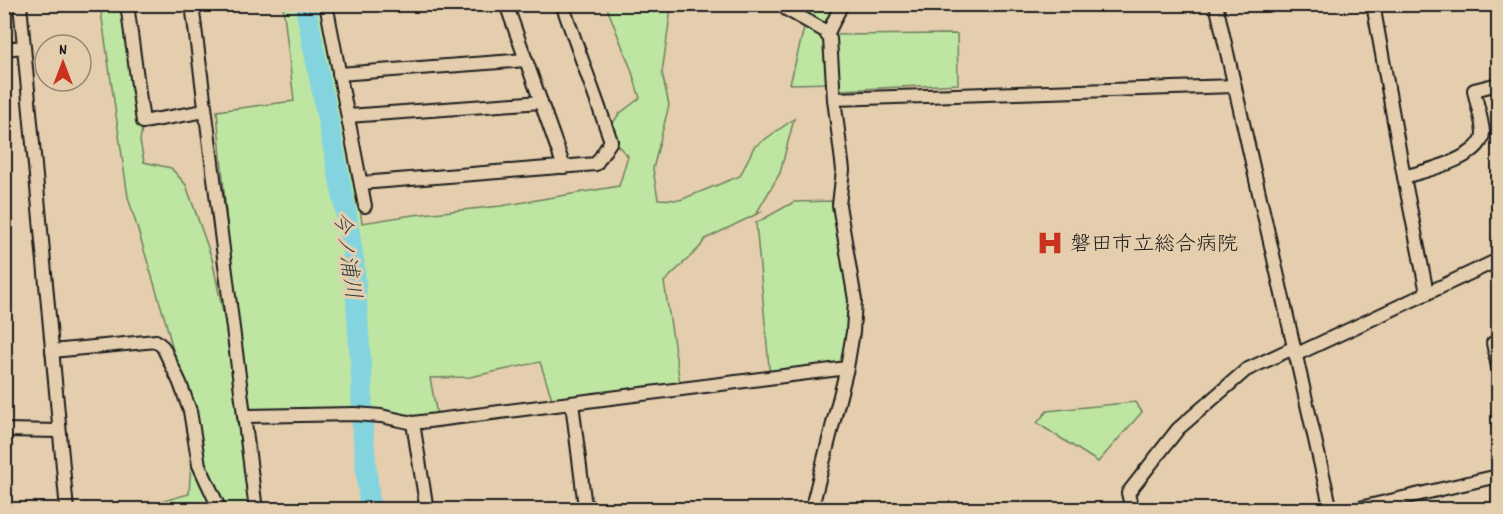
<svg xmlns="http://www.w3.org/2000/svg" width="1503" height="514" viewBox="0 0 1503 514" font-family="Dekko,'Klee One',sans-serif">
<style>
.green{fill:#bee5a1;stroke:#6d805e;stroke-width:1.5}
.lines{fill:none;stroke-linecap:round;stroke-linejoin:round}
.river{stroke:#84d4e0;stroke-width:21}
.minor-casing{stroke:#1c1c1c;stroke-width:16}
.minor{stroke:#e4cead;stroke-width:12}
.labels{text-anchor:middle;stroke-width:6;stroke-linejoin:round;paint-order:stroke}
.poi-label{font-size:21px;fill:#1c1c1c;stroke:#e4cead;text-anchor:start}
.water-label{font-size:22px;font-style:italic;fill:#314143;stroke:#e4cead}
</style>
<rect width="100%" height="100%" fill="#e4cead"/>
<filter id="ink" filterUnits="userSpaceOnUse"><feTurbulence type="fractalNoise" baseFrequency=".0167" numOctaves="2"/><feDisplacementMap in="SourceGraphic" scale="12" xChannelSelector="R" yChannelSelector="G"/><feConvolveMatrix kernelMatrix="1 2 1 2 8 2 1 2 1" color-interpolation-filters="sRGB"/></filter>
<g filter="url(#ink)">
<g class="green">
<polygon points="100,5 125,5 143,122 140,141 144,162 171,168 186,185 212,259 243,409 217,111 294,101 283,5 327,5 343,93 362,223 413,215 501,206 619,186 628,156 614,142 613,123 619,114 640,98 631,69 606,5 670,5 670,16 662,73 669,105 653,169 658,199 680,200 740,176 754,147 794,119 780,173 756,214 763,211 705,239 700,247 664,282 681,389 554,405 540,362 470,377 430,378 438,420 376,412 245,416 250,509 162,509 163,501 189,494 193,428 166,323 128,197"/>
<polygon points="786,5 842,5 828,35 957,34 958,84 841,90 833,83 790,84 806,20"/>
<polygon points="832,201 855,300 847,368 770,378 756,223 794,202"/>
<polygon points="1135,402 1142,412 1098,462 1037,423 1047,411"/>
</g>
<g class="lines">
<polyline class="river" points="305,4 346,212 354,263 362,385 362,421 370,510"/>
<g class="minor-casing">
<g id="minor">
<polyline points="20,4 67,510"/>
<polyline points="127,4 143,122 205,111"/>
<polyline points="192,4 256,510"/>
<polyline points="326,4 365,206"/>
<polyline points="506,4 564,167"/>
<polyline points="784,4 786,9 825,31 830,39 834,99 843,170 839,205 855,300 853,332 847,368 814,499 815,510"/>
<polyline points="1216,4 1331,510"/>
<polyline points="1373,4 1404,177 1427,293"/>
<polyline points="827,35 842,4"/>
<polyline points="4,49 24,47"/>
<polyline points="339,74 526,60"/>
<polyline points="834,99 1235,86"/>
<polyline points="348,116 541,102"/>
<path d="M1404,177C1424,171 1484,158 1483,132C1482,119 1476,102 1474,90L1498,84"/>
<polyline points="361,183 596,164 611,141 562,4"/>
<polyline points="1493,343 1498,367"/>
<polyline points="52,351 156,341 163,347 180,383 190,411 199,465 220,510"/>
<polyline points="1295,355 1498,260"/>
<polyline points="572,403 584,499 588,510"/>
<polyline points="244,416 355,414 381,416 413,423 847,368"/>
<polyline points="413,423 427,510"/>
<polyline points="4,430 59,431"/>
<polyline points="1132,510 1128,493 1178,429 1246,370 1293,348"/>
<polyline points="1351,510 1498,476"/>
</g>
</g>
<use href="#minor" class="minor"/>
</g>
</g>
<defs>
<g id="hospital-bare" transform="scale(2.07)"><path d="M-5-5h3v3.5h4V-5h3V5h-3V1.5h-4V5h-3Z" fill="#c8321e" stroke="#e4cead" stroke-width="2.5" paint-order="stroke"/></g>
</defs>
<g fill-rule="evenodd">
<use href="#hospital-bare" x="1050" y="243"/>
</g>
<g class="labels">
<g class="poi-label">
<text x="1070" y="250">磐田市立総合病院</text>
</g>
<g class="water-label">
<text transform="translate(349 255) rotate(82)" y="8">今ノ浦川</text>
</g>
</g>
<rect width="1503" height="514" fill="none" stroke="#e4cead" stroke-width="24"/>
<rect x="12" y="12" width="1479" height="490" fill="none" stroke="#1c1c1c" stroke-width="2" filter="url(#ink)"/>
<g transform="translate(63 63)"><circle r="28" fill="#e4cead" stroke="#948773" stroke-width="1.5"/>
<path d="M0-4.5L10 22L0 15L-10 22Z" fill="#c8321e"/>
<text y="-9" font-size="16" font-weight="bold" text-anchor="middle" fill="#1c1c1c">N</text>
</g>
</svg>
